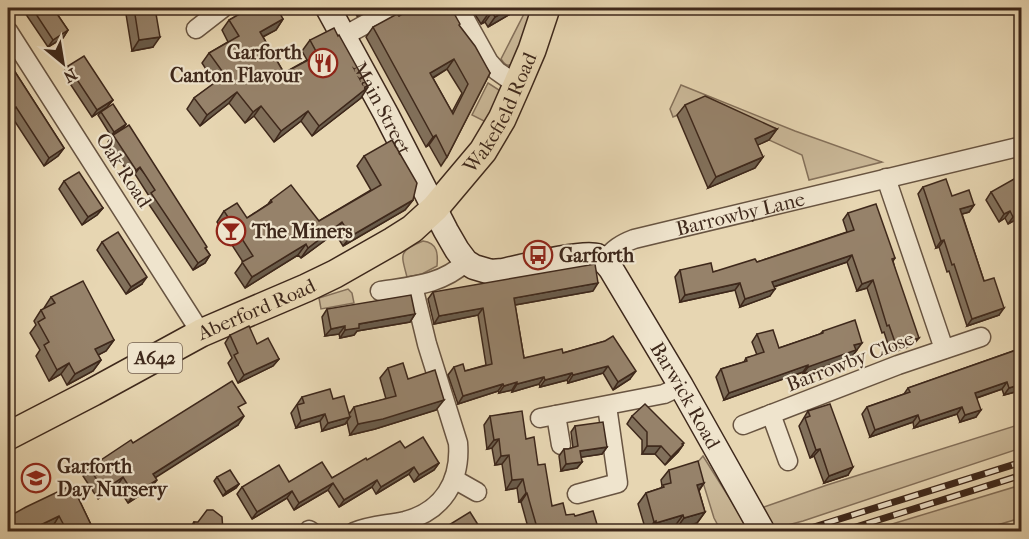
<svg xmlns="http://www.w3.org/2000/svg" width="1029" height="539" viewBox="0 0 1029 539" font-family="'IM FELL French Canon',serif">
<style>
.green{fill:#cab898;stroke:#84705a;stroke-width:1.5}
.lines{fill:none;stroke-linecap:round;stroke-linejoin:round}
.street-casing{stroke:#685441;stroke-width:21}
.secondary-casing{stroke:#3e281b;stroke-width:27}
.primary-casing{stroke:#3e281b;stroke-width:30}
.street{stroke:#efe4cd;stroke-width:18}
.secondary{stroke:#efe4cd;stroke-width:24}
.primary{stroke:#e7d6b2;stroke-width:27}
.rail-casing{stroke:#3e281b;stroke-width:7}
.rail{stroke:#efe4cd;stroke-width:4.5;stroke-dasharray:14;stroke-linecap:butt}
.wall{fill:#81705b;stroke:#3e281b;stroke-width:1.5;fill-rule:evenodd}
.shaded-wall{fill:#695b4a;stroke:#3e281b;stroke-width:1.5}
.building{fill:#96826a;stroke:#3e281b;stroke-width:1.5;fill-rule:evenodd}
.labels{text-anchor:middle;stroke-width:4.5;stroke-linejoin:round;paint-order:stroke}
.shield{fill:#efe4cd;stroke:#736050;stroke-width:1.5}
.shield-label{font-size:18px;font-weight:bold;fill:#3e281b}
.poi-label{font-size:20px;font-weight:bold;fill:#3e281b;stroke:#efe4cd;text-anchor:start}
.street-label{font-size:20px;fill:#3e281b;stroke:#efe4cd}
</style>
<rect width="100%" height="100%" fill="#e7d6b2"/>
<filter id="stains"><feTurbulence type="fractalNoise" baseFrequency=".00333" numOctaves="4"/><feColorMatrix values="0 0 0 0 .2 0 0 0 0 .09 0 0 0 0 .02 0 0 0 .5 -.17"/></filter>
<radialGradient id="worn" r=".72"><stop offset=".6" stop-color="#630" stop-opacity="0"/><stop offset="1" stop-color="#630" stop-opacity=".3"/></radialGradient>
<g class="green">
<path d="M527,8H536L512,64C507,67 504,64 501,59Z"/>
<polygon points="488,83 499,90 501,95 486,122 472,115"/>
<polygon points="681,85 795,131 882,162 809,180 802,155 697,107 673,117 670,109"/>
<path d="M423,241C438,243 438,254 437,266L422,274L407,277C401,254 398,251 423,241Z"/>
<polygon points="348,289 352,293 354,303 321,309 319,298"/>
<polygon points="1021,424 1021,448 803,521 769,530 764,507 827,485"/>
<polygon points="703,456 750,531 721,531 714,518 697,463"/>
<polygon points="1021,485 1021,518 977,531 869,531"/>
</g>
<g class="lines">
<g class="street-casing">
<g id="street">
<polyline points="459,8 489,62 497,71 517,85"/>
<polyline points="196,29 223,8"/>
<polyline points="8,31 201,333"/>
<polyline points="344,36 395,8"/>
<polyline points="886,178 944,349"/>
<path id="s1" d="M604,261C613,249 621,244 634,239L1022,146"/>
<path d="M380,291C412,286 441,285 466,262"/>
<polyline points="771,414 788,461"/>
<polyline points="556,415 561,445"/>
<polyline points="540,418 664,394 681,386"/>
<polyline points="743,425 898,365 981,337"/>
<polyline points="454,479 477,492"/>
<polyline points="577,494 618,483 607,406"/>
<polyline points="309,530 312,532"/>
<path d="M354,532C371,525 387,525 405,521C443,511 461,481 458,443L427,344L413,286"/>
</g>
</g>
<g class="secondary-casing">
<g id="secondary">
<path id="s2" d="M328,8L386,114L446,231L457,250L466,262L474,267L491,272L503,271C521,267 583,251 597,256C603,259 607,264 611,269L681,386L763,532"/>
</g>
</g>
<g class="primary-casing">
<g id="primary">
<path id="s3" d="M8,436L93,392L201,333L306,288L335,274L393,241L412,229L435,208L483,151L502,119L517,85L532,50L546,8"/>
</g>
</g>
<use href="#street" class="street"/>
<use href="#secondary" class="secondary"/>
<use href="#primary" class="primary"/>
<g class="rail-casing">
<g id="rail">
<polyline points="798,532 1022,462"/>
<polyline points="840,532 1022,475"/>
</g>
</g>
<use href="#rail" class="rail"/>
</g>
<g class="wall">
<polygon points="24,8 53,8 68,30 63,38 48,47 23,10"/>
<polygon points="125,8 155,8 153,47 132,51"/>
<polygon points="242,8 293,8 280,15 283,19 276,30 263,37 284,73 307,60 302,51 310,40 361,98 312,136 301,121 274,142 254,116 245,123 229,103 200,126 187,109 194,98 215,83 202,63 209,53 228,42 222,30 229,20 240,14 239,12"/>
<polygon points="352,8 373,8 357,16"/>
<polygon points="471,8 520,8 519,9 488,27 485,22 481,24"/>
<path d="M399,16L459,26L490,73L447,157L441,166L429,145L426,147L366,37L373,27ZM447,69L462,93L452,112L433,78Z"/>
<polygon points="8,61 64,148 58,156 44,166 10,114 8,116"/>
<polygon points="68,66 113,100 107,107 92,117 63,73"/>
<polygon points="685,105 777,129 769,140 757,145 763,157 755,168 708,188 677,115"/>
<polygon points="101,112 126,124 123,128 111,136 98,115"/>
<polygon points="113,135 206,249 210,255 205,263 193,270 146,200 149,196 135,174 131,177 108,142"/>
<polygon points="364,156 413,200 405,210 343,246 335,233 301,258 298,255 245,288 235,273 243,262 217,222 224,211 247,218 268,204 271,200 319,221 371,190 357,166"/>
<polygon points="64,181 103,208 97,215 82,225 59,189"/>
<polygon points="923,187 952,196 974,205 969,212 962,214 984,281 999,315 967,326 949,271 947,272 939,247 936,248 918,194"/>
<polygon points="991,192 1022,216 1008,224 1005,218 999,222 986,200"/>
<polygon points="848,213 895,258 893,261 913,345 891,353 884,332 882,333 867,288 857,291 847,262 774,287 770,296 740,307 735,290 680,302 675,277 680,270 713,272 757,262 847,232 843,220"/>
<polygon points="102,242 142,284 126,294 97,250"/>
<polygon points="593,291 515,305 524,358 563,353 605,341 630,379 613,390 603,373 568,383 567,380 540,387 539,384 512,392 512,390 499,393 498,391 458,404 448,375 454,367 465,371 486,365 478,315 434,324 428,299 433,292"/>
<polygon points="51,297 114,340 106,351 98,355 101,360 93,371 67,385 61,374 49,381 36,356 40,350 30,333 36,325 34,321 41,310 44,309 44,308"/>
<polygon points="327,309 415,314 410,322 357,331 354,335 340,338 339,334 325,336 322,317"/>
<polygon points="1022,313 1022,323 1019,316"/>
<polygon points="823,331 857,350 856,351 851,358 803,374 803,372 724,400 716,377 721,369 744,362 746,358 757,355 752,342 757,334 779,348 820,334"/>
<polygon points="230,335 257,344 279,359 273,366 238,383 228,363 232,358 225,343"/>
<polygon points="1022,348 1022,390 1004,395 1002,389 977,398 976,417 960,422 957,414 914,428 913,422 870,437 862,414 867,407 904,394 908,388"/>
<polygon points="388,368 408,379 436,410 375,429 350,435 347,422 345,424 322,431 320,421 296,428 291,413 302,397 333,399 350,413 354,407 386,399 380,378"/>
<polygon points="240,410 238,425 155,477 151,488 128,503 117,486 98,499 83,476 89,468 133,443"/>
<polygon points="808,411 848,475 824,483 814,456 810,458 799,426"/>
<polygon points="490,416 526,439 538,465 552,506 566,515 575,516 599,531 529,531 521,502 519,502 517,488 506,490 502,464 495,465 492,448 487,449 484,425"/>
<polygon points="632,416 683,444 683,445 678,452 665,465 655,454 642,454 642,440 627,424"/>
<polygon points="575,426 607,447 602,454 581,457 582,462 577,468 561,471 559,456 564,449 568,449 573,448 571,432"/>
<polygon points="405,448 439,463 434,470 414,482 409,474 376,494 372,487 339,507 328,490 294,510 287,498 252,519 237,494 242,487 332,478 367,460"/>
<polygon points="669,470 704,483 699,491 705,512 697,523 676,529 675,526 657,531 646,531 638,504 646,493 661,488 662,486 661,480"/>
<polygon points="217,477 239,484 236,488 223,496 214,481"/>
<polygon points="72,485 94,531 55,531 53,526"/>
<polygon points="194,522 223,531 189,531 189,529"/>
</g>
<g class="shaded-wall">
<polygon points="281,8 293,8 270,20 278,10"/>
<polygon points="363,8 373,8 357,16"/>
<polygon points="511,8 520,8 519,9 488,27 495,17"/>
<polygon points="492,12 485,22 481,24 488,14"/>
<polygon points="283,19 276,30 252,42 260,32"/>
<polygon points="68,30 63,38 48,47 53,40"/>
<polygon points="160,37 153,47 132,51 139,40"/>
<polygon points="454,59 447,69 424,83 430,73"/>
<polygon points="368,87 361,98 312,136 319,126"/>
<polygon points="237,92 229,103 200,126 207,115"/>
<polygon points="113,100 107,107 92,117 97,110"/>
<polygon points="261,106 254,116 245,123 253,112"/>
<polygon points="16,107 10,114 8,116 8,113 9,111"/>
<polygon points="308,111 301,121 274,142 281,131"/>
<polygon points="126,124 123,128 111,136 114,132"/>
<polygon points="777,129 769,140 747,150 755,139"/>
<polygon points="436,135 429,145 426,147 433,137"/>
<polygon points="64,148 58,156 44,166 49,158"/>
<polygon points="763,157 755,168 708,188 716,177"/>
<polygon points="140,167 135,174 131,177 136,170"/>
<polygon points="413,200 405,210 343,246 351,236"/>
<polygon points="974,205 969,212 955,216 960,209"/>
<polygon points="103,208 97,215 82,225 88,217"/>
<polygon points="1010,211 1005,218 999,222 1004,214"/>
<polygon points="1022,212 1022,216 1008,224 1013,217"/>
<polygon points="342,222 335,233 301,258 308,248"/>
<polygon points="944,240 939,247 936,248 941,241"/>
<polygon points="306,244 298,255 245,288 252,277"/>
<polygon points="210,255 205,263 193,270 198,263"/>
<polygon points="852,255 847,262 767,289 772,282"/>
<polygon points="147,277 142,284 126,294 131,287"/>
<polygon points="873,280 867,288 857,291 862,284"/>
<polygon points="598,283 593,291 509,306 514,298"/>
<polygon points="740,283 735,290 680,302 685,295"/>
<polygon points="775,289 770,296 740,307 745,299"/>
<polygon points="483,308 478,315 434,324 439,316"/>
<polygon points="1004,308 999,315 967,326 972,319"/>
<polygon points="415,314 410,322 357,331 354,335 340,338 345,330 359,324"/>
<polygon points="345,326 339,334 325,336 331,329"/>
<polygon points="919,338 913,345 891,353 896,345"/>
<polygon points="114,340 106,351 88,360 95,349"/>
<polygon points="862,343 851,358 803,374 808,367 854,345"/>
<polygon points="279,359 273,366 238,383 244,375"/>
<polygon points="101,360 93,371 67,385 75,374"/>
<polygon points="69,363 61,374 49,381 57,370"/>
<polygon points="808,365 803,372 724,400 729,393"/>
<polygon points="608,366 603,373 568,383 573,375"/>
<polygon points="636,371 630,379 613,390 618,382"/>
<polygon points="572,373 567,380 540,387 545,380"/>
<polygon points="544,377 539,384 512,392 517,384"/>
<polygon points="517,382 512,390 499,393 504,386"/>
<polygon points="1007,382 1002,389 970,400 975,393"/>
<polygon points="503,384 498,391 458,404 463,396"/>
<polygon points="1022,384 1022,390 1004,395 1009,388"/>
<polygon points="444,400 436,410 375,429 350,435 358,424"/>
<polygon points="962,407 957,414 914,428 920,421"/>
<polygon points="981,410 976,417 960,422 965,415"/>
<polygon points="325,414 320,421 296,428 301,421"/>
<polygon points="918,415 913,422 870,437 875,430"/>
<polygon points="244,416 238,425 147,483 153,474"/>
<polygon points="350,417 345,424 322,431 328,423"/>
<polygon points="499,439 492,448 487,449 494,440"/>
<polygon points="683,445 678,452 665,465 671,457"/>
<polygon points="647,446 661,446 655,454 642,454"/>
<polygon points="607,447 602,454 576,458 580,451"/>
<polygon points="820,449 814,456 810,458 816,450"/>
<polygon points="509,455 502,464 495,465 501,456"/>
<polygon points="582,462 577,468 561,471 566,464"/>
<polygon points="439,463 434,470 414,482 419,475"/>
<polygon points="414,467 409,474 376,494 381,487"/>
<polygon points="853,467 848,475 824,483 829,476"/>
<polygon points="123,477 117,486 98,499 104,490"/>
<polygon points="523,479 517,488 506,490 512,480"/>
<polygon points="157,480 151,488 128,503 134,494"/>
<polygon points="377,480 372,487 339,507 344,500"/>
<polygon points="333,483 328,490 294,510 299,503"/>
<polygon points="704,483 696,494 697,485"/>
<polygon points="239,484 236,488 223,496 226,492"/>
<polygon points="292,491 287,498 252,519 257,512"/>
<polygon points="526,493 527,493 521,502 519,502"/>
<polygon points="705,512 697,523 676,529 684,518"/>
<polygon points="683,515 675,526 657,531 651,531 656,523"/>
<polygon points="59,516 53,526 41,531 29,531 30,530"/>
<polygon points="656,521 649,531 647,531 654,522"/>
</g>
<g class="building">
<polygon points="32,8 53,8 68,30 53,40"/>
<polygon points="134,8 155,8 160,37 139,40"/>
<polygon points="250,8 281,8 278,10 283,19 260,32 284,73 318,55 310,40 334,28 338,36 339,35 368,87 319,126 308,111 281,131 261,106 253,112 237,92 207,115 194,98 225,75 209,53 239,36 229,20"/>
<path d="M413,8H451L460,24L459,25L475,46L490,73L447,157L436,135L433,137L373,27L397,14L399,16ZM454,59L468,84L453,114L430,73Z"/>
<polygon points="485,8 511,8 495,17 492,12 488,14"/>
<polygon points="84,56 113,100 97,110 68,66"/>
<polygon points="8,61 64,148 49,158 16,107 9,111 8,108"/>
<polygon points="705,96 777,129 755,139 763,157 716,177 685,105"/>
<polygon points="113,104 126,124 114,132 101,112"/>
<polygon points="129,125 207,247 205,248 210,255 198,263 151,193 155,190 140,167 136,170 113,135"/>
<polygon points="392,140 417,183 413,200 351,236 342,222 308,248 306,244 252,277 242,262 253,256 224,211 237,203 247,218 272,202 271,200 291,185 319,221 381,185 364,156"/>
<polygon points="79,172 103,208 88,217 64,181"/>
<polygon points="946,179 952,196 969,190 974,205 960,209 984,281 994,278 1004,308 972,319 954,264 952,265 944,240 941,241 923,187"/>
<polygon points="1014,179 1022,193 1022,212 1013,217 1010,211 1004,214 991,192"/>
<polygon points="876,204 895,258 892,259 919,338 896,345 889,325 887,326 873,280 862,284 852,255 772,282 775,289 745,299 740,283 685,295 680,270 711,263 713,272 755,259 757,262 800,248 854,230 848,213"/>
<polygon points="118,232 147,277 131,287 102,242"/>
<polygon points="595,264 598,283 514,298 524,358 562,349 563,353 605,341 613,336 636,371 618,382 608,366 573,375 572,373 545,380 544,377 517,384 517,382 504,386 503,384 463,396 454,367 463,364 465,371 492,364 483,308 439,316 433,292"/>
<polygon points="83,281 114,340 95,349 101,360 75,374 69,363 57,370 44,345 49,342 38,322 45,318 41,310 55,303 51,297"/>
<polygon points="411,295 415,314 359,324 359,328 345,330 345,326 331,329 327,309"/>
<polygon points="855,320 862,343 854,345 856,350 808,367 808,365 729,393 721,369 747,361 746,358 764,352 757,334 773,330 779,348 823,333 823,331"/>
<polygon points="249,326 257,344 268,338 279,359 244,375 234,355 238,353 230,335"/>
<polygon points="1022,348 1022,384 1009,388 1007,382 975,393 981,410 965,415 962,407 920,421 918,415 875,430 867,407 910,392 908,388"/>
<polygon points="403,363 408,379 435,370 444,400 383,419 358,424 354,407 396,396 388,368"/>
<polygon points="232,381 246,403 238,407 244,416 153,474 157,480 134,494 123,477 104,490 89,468 131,440 133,443"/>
<polygon points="330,389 333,399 344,396 350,417 328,423 325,414 301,421 297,405 304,403 302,397"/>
<polygon points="645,404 684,443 682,444 683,445 671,457 661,446 647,446 647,432 632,416"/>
<polygon points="830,404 853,467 829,476 820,449 816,450 805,418 810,416 808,411"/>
<polygon points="522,411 526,439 534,437 538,465 545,464 552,506 563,503 566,515 574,514 575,516 593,511 599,531 538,531 527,493 526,493 523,479 512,480 509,455 501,456 499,439 494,440 490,416"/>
<polygon points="603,422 607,447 580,451 582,462 566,464 564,449 568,449 578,446 575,426"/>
<polygon points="423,437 439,463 419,475 414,467 381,487 377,480 344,500 333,483 299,503 292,491 257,512 242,487 279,465 289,482 322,462 332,478 366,458 367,460 400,441 405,448"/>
<polygon points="698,461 704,483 697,485 705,512 684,518 683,515 656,523 656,521 654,522 646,493 664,487 663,485 671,483 669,470"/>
<polygon points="230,470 239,484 226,492 217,477"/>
<polygon points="72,485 94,531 67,531 59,516 30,530 31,531 8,531 8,517 26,507"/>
<polygon points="207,510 213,510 222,517 223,531 195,531 194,522 198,522"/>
<polygon points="470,512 482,531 446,531 444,528"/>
</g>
<defs>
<g id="restaurant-ring" transform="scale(1.5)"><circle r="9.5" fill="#efe4cd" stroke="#8f2418" stroke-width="1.5"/><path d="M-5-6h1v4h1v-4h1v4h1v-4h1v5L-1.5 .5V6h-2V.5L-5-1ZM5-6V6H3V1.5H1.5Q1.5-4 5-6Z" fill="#8f2418"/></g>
<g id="bar-ring" transform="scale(1.5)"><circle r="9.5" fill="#efe4cd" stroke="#8f2418" stroke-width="1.5"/><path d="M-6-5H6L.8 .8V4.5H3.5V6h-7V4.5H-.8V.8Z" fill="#8f2418"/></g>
<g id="bus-ring" transform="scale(1.5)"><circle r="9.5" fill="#efe4cd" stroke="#8f2418" stroke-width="1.5"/><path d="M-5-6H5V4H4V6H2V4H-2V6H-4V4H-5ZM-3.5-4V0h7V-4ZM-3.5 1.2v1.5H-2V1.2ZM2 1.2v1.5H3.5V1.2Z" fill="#8f2418"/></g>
<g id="school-ring" transform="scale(1.5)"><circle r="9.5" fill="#efe4cd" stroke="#8f2418" stroke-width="1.5"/><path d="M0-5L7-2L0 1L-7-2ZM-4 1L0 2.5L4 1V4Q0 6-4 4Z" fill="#8f2418"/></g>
</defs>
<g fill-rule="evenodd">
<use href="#restaurant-ring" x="323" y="63"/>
<use href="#bar-ring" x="231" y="231"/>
<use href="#bus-ring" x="538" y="255"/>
<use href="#school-ring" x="36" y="478"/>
</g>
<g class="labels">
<rect class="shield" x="128" y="343" width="54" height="30" rx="4.5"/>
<g class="shield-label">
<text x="155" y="364">A642</text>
</g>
<g class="poi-label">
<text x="302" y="59" text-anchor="end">Garforth<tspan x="302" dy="23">Canton Flavour</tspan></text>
<text x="252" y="238">The Miners</text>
<text x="559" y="262">Garforth</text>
<text x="57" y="473">Garforth<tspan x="57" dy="23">Day Nursery</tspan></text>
</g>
<g class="street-label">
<text dy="7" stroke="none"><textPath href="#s2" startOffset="114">Main Street</textPath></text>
<text dy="7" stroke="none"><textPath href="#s3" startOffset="602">Wakefield Road</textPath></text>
<text transform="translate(124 170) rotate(57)" y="7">Oak Road</text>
<text dy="7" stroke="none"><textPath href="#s1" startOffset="147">Barrowby Lane</textPath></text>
<text dy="7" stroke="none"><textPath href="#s3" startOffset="279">Aberford Road</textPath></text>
<text transform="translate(850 361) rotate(-21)" y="7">Barrowby Close</text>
<text dy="7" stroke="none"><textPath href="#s2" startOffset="590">Barwick Road</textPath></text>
</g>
</g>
<rect width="1029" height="539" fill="none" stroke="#e7d6b2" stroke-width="30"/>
<rect x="9" y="9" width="1011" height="521" fill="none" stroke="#3e281b" stroke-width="3"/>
<rect x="15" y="15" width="999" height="509" fill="none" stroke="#3e281b" stroke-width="1.5"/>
<g transform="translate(63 63) rotate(150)" stroke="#efe4cd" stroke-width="4.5" paint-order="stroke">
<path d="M0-4.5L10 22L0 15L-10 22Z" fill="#3e281b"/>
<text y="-9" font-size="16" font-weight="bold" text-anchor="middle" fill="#3e281b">N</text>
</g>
<rect width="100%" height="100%" filter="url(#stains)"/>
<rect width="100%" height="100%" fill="url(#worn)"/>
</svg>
